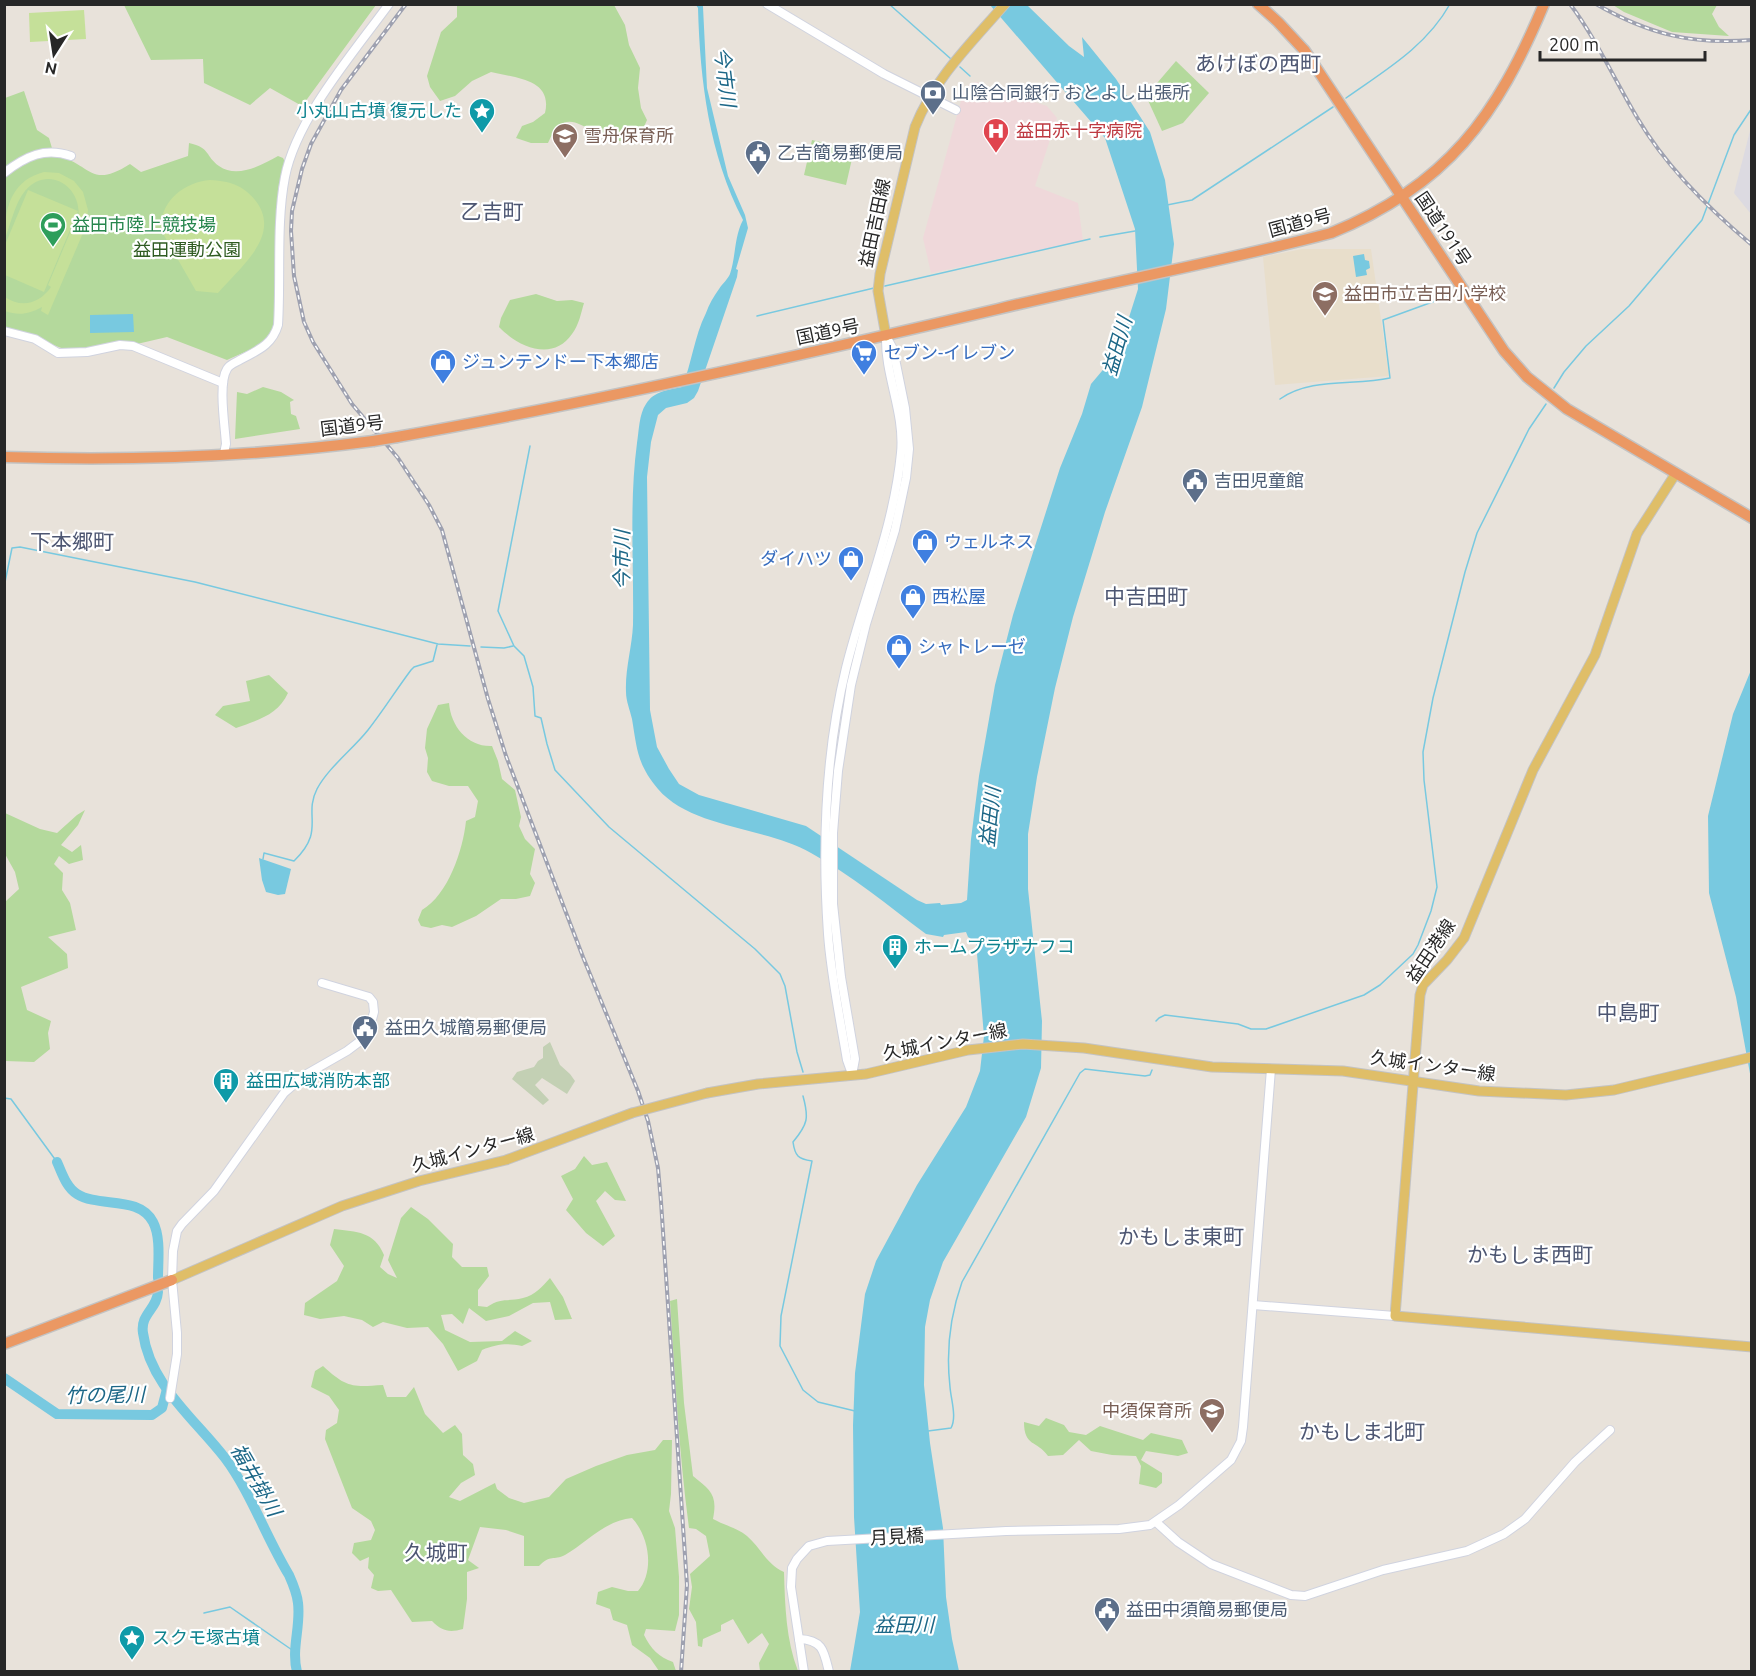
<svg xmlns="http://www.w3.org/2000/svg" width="1756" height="1676" viewBox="0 0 1756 1676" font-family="Ubuntu,'Noto Sans JP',sans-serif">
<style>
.industrial{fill:#dcdae1}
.education{fill:#e8decb}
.medical{fill:#efd8da}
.green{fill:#b4d99c}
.cemetery{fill:#c3d0b4}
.pitch{fill:#c5e099}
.water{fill:#78c9e0}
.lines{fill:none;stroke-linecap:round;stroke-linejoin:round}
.stream{stroke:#78c9e0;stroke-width:1.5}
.river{stroke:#78c9e0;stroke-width:10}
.minor-casing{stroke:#d0d3df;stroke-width:10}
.major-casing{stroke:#c3c3c3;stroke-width:11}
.highway-casing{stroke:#c3c3c3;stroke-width:13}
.minor{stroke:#fff;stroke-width:8}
.major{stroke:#dfbe68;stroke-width:9}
.highway{stroke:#eb9863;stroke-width:10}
.rail-casing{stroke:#9ea1b0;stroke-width:4}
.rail{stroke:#fff;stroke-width:1.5;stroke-dasharray:4.5;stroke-linecap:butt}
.major-bridge-casing{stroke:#c3c3c3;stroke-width:11;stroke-linecap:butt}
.highway-bridge-casing{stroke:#c3c3c3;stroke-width:13;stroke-linecap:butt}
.major-bridge{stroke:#dfbe68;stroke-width:9}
.highway-bridge{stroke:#eb9863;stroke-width:10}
.labels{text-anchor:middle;stroke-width:4.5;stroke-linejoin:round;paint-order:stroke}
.service-label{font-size:18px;fill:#4e5e75;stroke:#fff;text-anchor:start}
.culture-label{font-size:18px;fill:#0d838f;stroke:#fff;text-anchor:start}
.health-label{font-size:18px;fill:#be3a42;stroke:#fff;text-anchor:start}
.education-label{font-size:18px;fill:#785e54;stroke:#fff;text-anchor:start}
.street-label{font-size:18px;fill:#272727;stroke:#fff}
.leisure-label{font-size:18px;fill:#27864d;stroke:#fff;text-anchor:start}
.park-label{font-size:18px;fill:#2f5b21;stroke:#fff}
.shop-label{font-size:18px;fill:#366cbe;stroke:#fff;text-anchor:start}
.water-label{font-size:20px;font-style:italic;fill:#1c6787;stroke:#fff}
.quarter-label{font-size:21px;fill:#4d5672;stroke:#fff}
</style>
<rect width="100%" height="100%" fill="#e8e2da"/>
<polygon class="industrial" points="1751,127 1751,214 1734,193"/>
<polygon class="education" points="1302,249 1371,249 1389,376 1275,385 1263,257"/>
<polygon class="medical" points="977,82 995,90 1047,106 1057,118 1035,186 1078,203 1083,241 931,273 923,238 964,90 971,83"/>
<g class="green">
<polygon points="124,5 376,5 302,106 270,88 250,105 204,83 203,59 151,60"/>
<path d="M457,5H614L625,25L629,45L640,68L638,88L641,108L647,120L639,138C633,139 626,141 620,141C589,140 568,97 548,143H531L516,138L522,126L533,122L545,113C553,79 516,78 491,72L472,81L455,96L440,101L430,87L427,76L441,32L457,17Z"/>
<polygon points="1613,5 1717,5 1712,14 1719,27 1729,36 1672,32 1624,12"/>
<polygon points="1176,61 1209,93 1183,123 1162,131 1146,96"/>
<path d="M24,91L37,130L49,138L54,155C92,163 89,190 130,164L141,172L188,156L189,143C211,148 205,156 219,166C237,179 262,165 278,156L283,158L285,162L278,189L275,322C271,345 246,351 227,360L167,337L137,344L64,349L35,338L5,330V98Z"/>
<polygon points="812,140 854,150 846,185 804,175"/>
<path d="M536,294L557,301L572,300L584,303C581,313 579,325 572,334C553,362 518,347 499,327L501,318L510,300Z"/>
<polygon points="263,387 281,392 294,400 290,402 291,414 296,416 300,429 235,439 237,392 247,394"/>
<path d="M269,675L288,693C278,715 258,720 236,728L215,715L223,706L250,701L246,681Z"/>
<path d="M449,703C451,727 468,747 492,746L498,761L502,779L515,790L521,817L519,826L525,839L535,849L530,874L535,883L530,896L516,899H501L476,916L452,927L442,925L431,928L421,926L418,920L422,910C448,895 463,850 466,821L475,817L478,801L468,786H449L432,781L427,772L428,758L425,748L427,729L438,705Z"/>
<polygon points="85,810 78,825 61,845 72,852 81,845 83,860 69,864 59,856 54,864 63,873 62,890 70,903 76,930 48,937 67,954 68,968 21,987 27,1010 51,1021 48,1033 50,1049 34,1062 5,1061 5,902 19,889 15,872 5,854 5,813 40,829 57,833 77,815"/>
<polygon points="584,1156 592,1165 607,1162 626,1201 615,1200 605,1191 596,1201 615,1236 603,1246 586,1233 566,1210 573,1199 561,1176 575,1169"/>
<path d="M411,1207L428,1219L453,1244L452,1257L462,1267H487L489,1276L478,1290V1306L487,1307C501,1297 508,1302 523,1298C535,1295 542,1287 550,1278L563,1297L572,1319L555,1320L550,1302L533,1303L509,1316L486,1321L469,1308L463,1324L452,1314L441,1315L445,1330L470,1342L502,1341L515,1331L532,1341L522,1346C507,1343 497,1344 482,1350L477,1361L458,1371L443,1344L428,1327L407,1328L383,1322L373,1327L362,1320L344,1316L320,1319L304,1315L305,1303L337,1281L344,1266L330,1245L334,1229C357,1232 374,1231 384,1255L380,1267L388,1274L397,1278L388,1260L401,1218Z"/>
<path d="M677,1299L684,1403L693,1476C710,1490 718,1494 713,1519C724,1525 739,1529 747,1536C761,1548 766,1564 784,1572C785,1606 786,1640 798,1671H760L759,1663L769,1644L762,1633L748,1644L733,1619L721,1625V1631L703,1639L702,1647L698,1646L696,1622L689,1609L692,1587L690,1574L710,1556L706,1536L696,1529L689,1528C679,1453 675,1377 670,1301Z"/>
<path d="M323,1366C347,1388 352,1387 383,1385L387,1397H406L414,1387L425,1414L443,1433L455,1425L462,1434L463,1455L473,1464L475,1475L461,1483L449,1497L460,1501L495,1483L497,1489L509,1498L524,1503L549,1497L566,1479L596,1466L627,1455L655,1450L663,1440H672L671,1494L669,1511L675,1528L679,1577V1615L675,1631L646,1629L644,1635C651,1649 659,1657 673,1662L676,1671H659L650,1658L632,1645L627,1625L613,1620L610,1609L596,1604L598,1592L612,1587L628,1591H638C655,1571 649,1536 632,1518C606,1520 586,1543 565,1555C553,1561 551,1554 539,1566H524V1536L506,1530L480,1527L468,1560L479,1568L467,1572V1599L463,1629C449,1633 442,1631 432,1621L412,1622L391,1590L378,1591L371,1588L374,1575L368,1568L369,1557L360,1561L352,1553L354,1543L371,1540L375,1530L371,1521L352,1508L325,1439L326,1430L337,1423L339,1410L329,1396L311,1387L315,1371Z"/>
<path d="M1046,1418L1064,1425L1069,1432L1086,1435L1100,1426L1143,1440L1151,1433L1182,1440L1188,1453L1178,1456L1146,1451L1141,1460L1162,1473V1483L1156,1488L1139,1484L1141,1466L1136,1456L1112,1455L1091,1451L1079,1440L1063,1455L1048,1456C1037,1440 1024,1447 1024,1422L1039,1426Z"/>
</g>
<polygon class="cemetery" points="550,1042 560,1065 570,1074 575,1081 567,1094 542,1078 535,1085 549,1100 543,1105 512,1079 517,1072 534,1067 538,1061 543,1058 543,1047"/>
<g class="pitch">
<polygon points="84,10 86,39 30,42 29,13"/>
<path d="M44,172L59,173L74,181L83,192L88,210L86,226L48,315L41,311L42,307C29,314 19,316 5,311V297C22,309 40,303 51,287L48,285L72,228L75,229C91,192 50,161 25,191C15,203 11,223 5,238C4,208 12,180 44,172Z"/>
<path d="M210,180C229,181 243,185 255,200C283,235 240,267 218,293L196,291L161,230C159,202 184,182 210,180Z"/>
<polygon points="28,190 78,211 44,292 5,275 5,245"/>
</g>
<g class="water">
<path d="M696,5H703V7L707,88L728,176L745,215L748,228L736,269L738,270L737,277L698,391L694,398L687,403L666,408L658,415L651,442L647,477L650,710L657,747L669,769L679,784L699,795L806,826L917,900L926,904L940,903L941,905L961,903L967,900L971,839L979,776L995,685L1013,615L1060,468L1082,414L1091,384L1118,352L1138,289L1135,229L1105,138L990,5H1027L1069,46L1084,57L1082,37L1116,79L1150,132L1165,180L1174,244L1166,309L1142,407L1105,512L1073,617L1055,688L1037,777L1028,834V889L1042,1021L1041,1068L1026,1117L943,1262L930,1300L925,1327L924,1385L930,1443L943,1528L946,1597L952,1639L959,1671H850L860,1612L854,1517L853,1425L855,1373L865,1294L876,1261L917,1185L966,1107L980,1071L984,1036L976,942L968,937L966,932L944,935L943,937L926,934C890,907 850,874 811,853C765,827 691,828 658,789C637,764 637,749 632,719C630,710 626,701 626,692C625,669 632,647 633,625C634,564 629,504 637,443C639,431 639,414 646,404C654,391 668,390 682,387C692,363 694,337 706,313C709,304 714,296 719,289C723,283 728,279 730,274C736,256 734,237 743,220C709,154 700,81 698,8Z"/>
<polygon points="1364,254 1365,260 1369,261 1370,268 1366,270 1367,275 1356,277 1353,256"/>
<polygon points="133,314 134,332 90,333 90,315"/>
<polygon points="1751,670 1751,1079 1736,997 1709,893 1708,816 1733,714"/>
<polygon points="259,858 291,869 285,894 278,895 266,892 262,880"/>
</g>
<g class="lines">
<g class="stream">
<polyline points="889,4 951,59"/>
<polyline points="960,67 970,76"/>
<path d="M1346,98C1384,71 1426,47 1450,4"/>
<polyline points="1167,205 1192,200 1333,107"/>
<polyline points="1100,237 1135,231"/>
<polyline points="885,286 1090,239"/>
<polyline points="757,316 874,288"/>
<polyline points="1554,388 1564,372 1586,346 1629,306 1702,220 1734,135 1752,108"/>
<path d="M1280,399C1311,377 1354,386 1390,378L1383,320L1457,293"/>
<polyline points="530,446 498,611 514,646 524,656 533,687 535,716 541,718 547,744 555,770 609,827 755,949 780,974 785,986 797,1052 803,1072"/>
<polyline points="4,587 12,548 20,547 195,582 438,644 470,646"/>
<polyline points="481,647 504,648 513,646"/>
<path d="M263,859L264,853L294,861C326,830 303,816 317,789C328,768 353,749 368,730C383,711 396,690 411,670L414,667L433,661L437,645"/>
<polyline points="1156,1021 1159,1018 1165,1015 1238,1024 1251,1029 1266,1029 1364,995 1380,985 1413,954 1418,945 1431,911 1437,887 1424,780 1423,752 1433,698 1465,572 1477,533 1529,429 1546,404"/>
<path d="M803,1096C809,1118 808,1124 793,1142C795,1156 798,1159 812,1161L781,1316L780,1346L803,1390L818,1402L855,1411"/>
<polyline points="4,1098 11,1099 57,1162"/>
<path d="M928,1431L951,1428C957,1417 951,1400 950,1387C946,1352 950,1316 962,1282L1080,1073L1085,1069L1145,1076L1150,1075L1152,1070"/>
<polyline points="204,1613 230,1607 295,1652"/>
</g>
<g class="river">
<path d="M57,1162C62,1173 66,1187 77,1194C99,1208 139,1195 153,1222C161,1237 158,1261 158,1278"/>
<path d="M158,1292C157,1309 140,1314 143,1333C150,1385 195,1419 225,1458C250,1491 267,1539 289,1575C293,1584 297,1593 298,1603C301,1626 291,1649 297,1672"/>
<polyline points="4,1378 57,1414 152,1415 162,1408 167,1389"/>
</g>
<g class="minor-casing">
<g id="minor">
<polyline points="767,4 884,74 956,110"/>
<path d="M4,173C26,156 45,147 71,156"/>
<polyline points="4,331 35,339 58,353 87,352 120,345 133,346 223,383"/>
<path d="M224,453L226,444C225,427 218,383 227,369C229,365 234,363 238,361C256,351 272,346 278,325C281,278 276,223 285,177C296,119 354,52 389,4"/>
<path d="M852,1074L847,1060C840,1018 831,976 828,934C822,846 825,754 846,668C864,596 894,527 901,453C905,413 885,376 886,337"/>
<polyline points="852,1075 855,1059 841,977 833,904 833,833 838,771 851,685 866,624 895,530 906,478 909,449 905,408 893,349 886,336"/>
<polyline points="1253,1305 1395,1316"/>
<polyline points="170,1398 177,1354 177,1333 172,1280 173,1251 177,1231 182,1224 214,1191 284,1093 305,1075 347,1051 359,1042 371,1023 374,1012 373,1002 369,997 322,983"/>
<polyline points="1156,1522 1178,1542 1211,1564 1291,1595 1305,1596 1383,1570 1467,1551 1504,1534 1525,1519 1575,1462 1610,1430"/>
<path d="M799,1639C823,1640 824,1651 829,1672"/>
<polyline points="804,1672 791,1587 792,1568 797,1559 809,1546 827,1541 1006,1531 1119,1529 1150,1525 1179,1505 1231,1460 1241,1441 1243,1427 1271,1069"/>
</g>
</g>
<g class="major-casing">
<g id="major">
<path d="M886,336L878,291L880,274L915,127C934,79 971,43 1005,4"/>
<polyline points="1676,473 1637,534 1595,655 1533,770 1464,938 1447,960 1423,985 1420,995 1395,1316 1752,1347"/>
<polyline points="707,1093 758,1084 866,1074 968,1050 1023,1044 1084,1048 1212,1067 1343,1071 1479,1091 1566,1095 1614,1090 1752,1057"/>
<polyline points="172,1280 342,1206 419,1181 506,1160 632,1113"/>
</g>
</g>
<g class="highway-casing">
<g id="highway">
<polyline points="1258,4 1278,22 1305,51 1504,351 1527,377 1567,409 1752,518"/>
<path d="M397,437C599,401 799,356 998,309C1109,282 1221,262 1331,233C1447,186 1497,116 1544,4"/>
<path d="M4,457C127,461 251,457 373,441"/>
<polyline points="4,1344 172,1280"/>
</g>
</g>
<use href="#minor" class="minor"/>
<use href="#major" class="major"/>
<use href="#highway" class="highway"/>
<g class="rail-casing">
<g id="rail">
<polyline points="406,4 341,90 311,144 302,169 292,211 291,231 294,276 304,322 313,342 352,404 398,458 429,505 442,530 488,699 506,756 583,957 638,1091 648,1121 658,1168 661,1202 687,1585 681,1672"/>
<path d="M1570,4C1597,40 1615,81 1638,119C1667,168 1709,209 1752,245"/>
<path d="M1596,4C1648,34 1692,45 1752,40"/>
</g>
</g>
<use href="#rail" class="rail"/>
<g class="major-bridge-casing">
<polyline id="major-bridge" points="632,1113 707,1093"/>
</g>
<g class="highway-bridge-casing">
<polyline id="highway-bridge" points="373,441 397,437"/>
</g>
<use href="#major-bridge" class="major-bridge"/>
<use href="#highway-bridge" class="highway-bridge"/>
</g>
<defs>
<g id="bank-pin" transform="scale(1.35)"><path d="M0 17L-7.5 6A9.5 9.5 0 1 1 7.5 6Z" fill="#5c6f8a" stroke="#fff"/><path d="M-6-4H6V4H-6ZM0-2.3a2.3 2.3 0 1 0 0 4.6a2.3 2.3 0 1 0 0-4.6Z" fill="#fff"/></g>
<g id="sight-pin" transform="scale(1.35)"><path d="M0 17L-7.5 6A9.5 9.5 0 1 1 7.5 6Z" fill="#0f9aa8" stroke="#fff"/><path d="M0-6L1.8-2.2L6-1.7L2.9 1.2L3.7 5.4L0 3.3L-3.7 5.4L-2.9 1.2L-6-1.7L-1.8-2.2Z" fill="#fff"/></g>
<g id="hospital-pin" transform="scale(1.35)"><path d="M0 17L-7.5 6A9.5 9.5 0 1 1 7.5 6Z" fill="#e0444e" stroke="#fff"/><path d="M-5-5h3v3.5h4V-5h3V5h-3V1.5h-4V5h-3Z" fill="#fff"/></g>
<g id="school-pin" transform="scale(1.35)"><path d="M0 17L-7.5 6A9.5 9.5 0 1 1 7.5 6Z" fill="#8d6e63" stroke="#fff"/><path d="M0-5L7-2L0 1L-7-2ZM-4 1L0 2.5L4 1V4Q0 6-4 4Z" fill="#fff"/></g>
<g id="civic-pin" transform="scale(1.35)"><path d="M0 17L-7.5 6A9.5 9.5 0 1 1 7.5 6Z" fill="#5c6f8a" stroke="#fff"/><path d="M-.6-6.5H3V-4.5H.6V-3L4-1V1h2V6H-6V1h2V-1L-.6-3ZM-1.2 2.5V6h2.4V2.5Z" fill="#fff"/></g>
<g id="stadium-pin" transform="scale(1.35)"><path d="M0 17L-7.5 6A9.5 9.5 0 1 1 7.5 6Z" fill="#2e9e5b" stroke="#fff"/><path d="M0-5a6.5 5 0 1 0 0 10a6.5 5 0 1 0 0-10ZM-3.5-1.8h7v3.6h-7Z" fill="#fff"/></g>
<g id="supermarket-pin" transform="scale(1.35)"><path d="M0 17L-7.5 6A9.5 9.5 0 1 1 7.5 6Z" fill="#3f7fe0" stroke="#fff"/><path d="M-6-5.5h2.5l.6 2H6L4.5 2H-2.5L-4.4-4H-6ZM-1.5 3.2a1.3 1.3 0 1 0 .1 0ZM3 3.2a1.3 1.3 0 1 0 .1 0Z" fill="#fff"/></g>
<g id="shop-pin" transform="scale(1.35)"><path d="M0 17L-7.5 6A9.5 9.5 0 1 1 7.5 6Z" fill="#3f7fe0" stroke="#fff"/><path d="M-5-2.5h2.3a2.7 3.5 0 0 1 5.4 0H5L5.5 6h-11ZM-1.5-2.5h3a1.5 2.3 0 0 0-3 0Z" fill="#fff"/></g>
<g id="building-pin" transform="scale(1.35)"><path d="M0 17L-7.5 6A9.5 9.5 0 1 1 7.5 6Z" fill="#0f9aa8" stroke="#fff"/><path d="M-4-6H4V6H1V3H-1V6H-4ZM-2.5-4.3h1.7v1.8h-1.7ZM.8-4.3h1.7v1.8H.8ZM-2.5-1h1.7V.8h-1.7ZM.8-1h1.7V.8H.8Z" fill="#fff"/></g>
</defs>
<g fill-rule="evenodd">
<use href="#bank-pin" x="933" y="93"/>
<use href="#sight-pin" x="482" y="111"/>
<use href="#hospital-pin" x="996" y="131"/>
<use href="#school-pin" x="565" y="136"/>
<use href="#civic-pin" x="758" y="153"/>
<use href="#stadium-pin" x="53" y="225"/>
<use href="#school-pin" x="1325" y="294"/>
<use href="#supermarket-pin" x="864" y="353"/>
<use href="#shop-pin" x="443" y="362"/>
<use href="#civic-pin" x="1195" y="481"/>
<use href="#shop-pin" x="925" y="542"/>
<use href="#shop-pin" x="851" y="559"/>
<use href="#shop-pin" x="913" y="597"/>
<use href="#shop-pin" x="899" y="647"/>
<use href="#building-pin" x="895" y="947"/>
<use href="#civic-pin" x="365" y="1028"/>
<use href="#building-pin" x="226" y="1081"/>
<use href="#school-pin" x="1212" y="1411"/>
<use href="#civic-pin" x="1107" y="1610"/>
<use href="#sight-pin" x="132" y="1638"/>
</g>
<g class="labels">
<g class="service-label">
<text x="952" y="99">山陰合同銀行 おとよし出張所</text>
<text x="777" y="159">乙吉簡易郵便局</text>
<text x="1214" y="487">吉田児童館</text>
<text x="385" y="1034">益田久城簡易郵便局</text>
<text x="1126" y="1616">益田中須簡易郵便局</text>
</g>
<g class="culture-label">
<text x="462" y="117" text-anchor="end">小丸山古墳 復元した</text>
<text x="914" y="953">ホームプラザナフコ</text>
<text x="246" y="1087">益田広域消防本部</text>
<text x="152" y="1644">スクモ塚古墳</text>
</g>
<g class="health-label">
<text x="1016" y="137">益田赤十字病院</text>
</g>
<g class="education-label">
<text x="584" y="142">雪舟保育所</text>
<text x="1344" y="300">益田市立吉田小学校</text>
<text x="1192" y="1417" text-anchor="end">中須保育所</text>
</g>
<g class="street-label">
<text transform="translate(875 223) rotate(-78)" y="6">益田吉田線</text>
<text transform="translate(1300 223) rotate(-15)" y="6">国道9号</text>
<text transform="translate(1443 229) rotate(56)" y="6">国道191号</text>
<text transform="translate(828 332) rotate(-12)" y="6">国道9号</text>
<text transform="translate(352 426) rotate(-7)" y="6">国道9号</text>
<text transform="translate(1431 951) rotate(-56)" y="6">益田港線</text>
<text transform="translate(945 1042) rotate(-11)" y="6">久城インター線</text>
<text transform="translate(1433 1066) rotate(8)" y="6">久城インター線</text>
<text transform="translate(473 1150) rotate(-15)" y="6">久城インター線</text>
<text transform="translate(897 1537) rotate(-3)" y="6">月見橋</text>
</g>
<g class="leisure-label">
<text x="72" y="231">益田市陸上競技場</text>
</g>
<g class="park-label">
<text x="187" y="256">益田運動公園</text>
</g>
<g class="shop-label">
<text x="884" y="359">セブン-イレブン</text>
<text x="462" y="368">ジュンテンドー下本郷店</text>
<text x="944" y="548">ウェルネス</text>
<text x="832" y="565" text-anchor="end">ダイハツ</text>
<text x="932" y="603">西松屋</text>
<text x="918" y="653">シャトレーゼ</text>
</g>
<g class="water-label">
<text transform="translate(725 77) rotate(83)" y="7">今市川</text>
<text transform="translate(1117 346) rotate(-74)" y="7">益田川</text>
<text transform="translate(622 560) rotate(-90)" y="7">今市川</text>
<text transform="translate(990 817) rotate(-84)" y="7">益田川</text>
<text transform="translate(105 1395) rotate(-1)" y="7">竹の尾川</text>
<text transform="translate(256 1480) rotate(60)" y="7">福井掛川</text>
<text x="904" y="1632">益田川</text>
</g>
<g class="quarter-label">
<text x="1258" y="71">あけぼの西町</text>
<text x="492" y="219">乙吉町</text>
<text x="72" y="549">下本郷町</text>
<text x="1146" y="604">中吉田町</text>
<text x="1628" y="1020">中島町</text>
<text x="1181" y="1244">かもしま東町</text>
<text x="1530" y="1262">かもしま西町</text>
<text x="1362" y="1439">かもしま北町</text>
<text x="436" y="1560">久城町</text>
</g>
</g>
<rect width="1756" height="1676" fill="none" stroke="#272727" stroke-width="12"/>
<g transform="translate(54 54) rotate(192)" stroke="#ffffff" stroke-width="4.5" paint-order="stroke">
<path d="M0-4.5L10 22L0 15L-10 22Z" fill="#272727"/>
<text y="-9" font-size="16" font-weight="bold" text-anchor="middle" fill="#272727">N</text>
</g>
<path d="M1540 51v9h165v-9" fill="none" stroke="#272727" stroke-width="3"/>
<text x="1549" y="51" font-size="18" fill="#272727" stroke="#ffffff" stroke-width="4.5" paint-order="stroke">200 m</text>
</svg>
